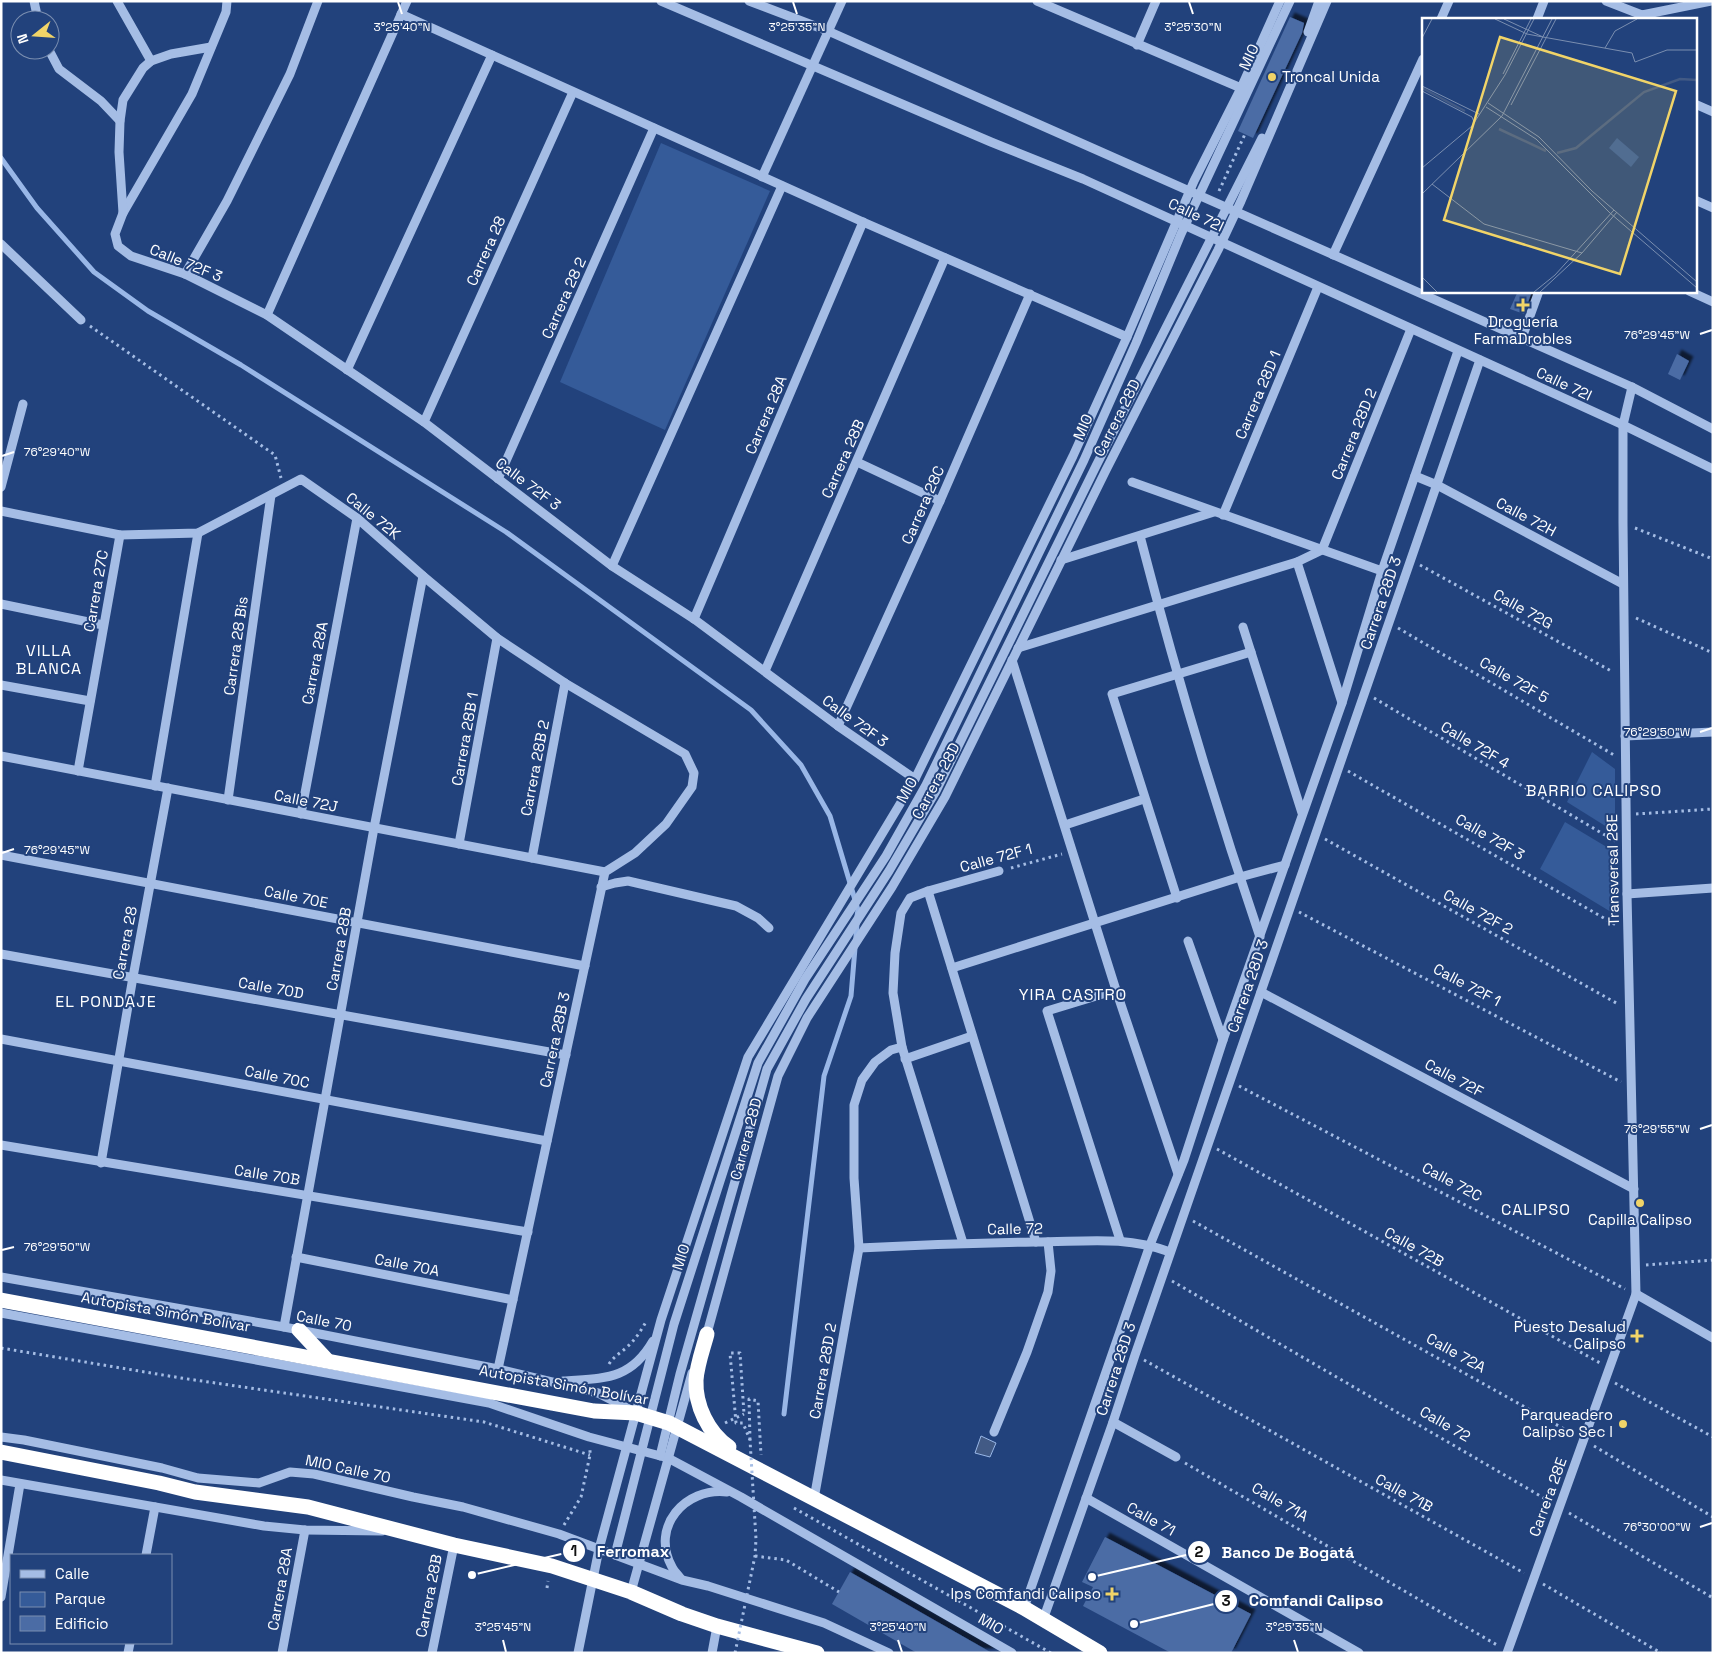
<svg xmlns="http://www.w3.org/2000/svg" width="1714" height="1654" viewBox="0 0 1714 1654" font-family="'Space Grotesk',sans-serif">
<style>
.green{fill:#355b99}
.water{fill:#425a85;stroke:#99b7e7}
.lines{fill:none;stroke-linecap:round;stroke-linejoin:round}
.stream{stroke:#99b7e7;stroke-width:5}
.building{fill:#4b6ca5;filter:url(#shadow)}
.path{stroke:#a5bde5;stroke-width:3;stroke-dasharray:2.5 4;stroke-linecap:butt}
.minor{stroke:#a5bde5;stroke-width:9}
.highway{stroke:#fff;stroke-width:15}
.path-bridge{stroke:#a5bde5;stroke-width:3;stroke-dasharray:2.5 4;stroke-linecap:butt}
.ticks{fill:none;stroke:#fff;stroke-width:2}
.poi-dot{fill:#f1d468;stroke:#22427c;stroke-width:2}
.labels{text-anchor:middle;stroke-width:4;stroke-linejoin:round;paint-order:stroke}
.street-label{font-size:15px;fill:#fff;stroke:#22427c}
.poi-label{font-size:15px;fill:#fff;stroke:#22427c;text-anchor:end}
.neighbourhood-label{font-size:16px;letter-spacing:1px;fill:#fff;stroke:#22427c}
.inset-river{fill:none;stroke:#425a85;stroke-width:2.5}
.inset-road{fill:none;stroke:#7a8eb0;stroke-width:1}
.view{fill:#f1d468;fill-opacity:0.15;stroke:#f1d468;stroke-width:2.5}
.inset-edge{fill:none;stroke:#fff;stroke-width:2.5}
.ticks-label{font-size:12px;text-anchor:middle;fill:#fff;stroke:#22427c;stroke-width:4;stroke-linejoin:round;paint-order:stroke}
.leader{fill:none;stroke:#fff;stroke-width:2}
.callout-dot{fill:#fff;stroke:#22427c;stroke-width:2}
.mark-label{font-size:15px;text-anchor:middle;font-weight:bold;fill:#111}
.callout-label{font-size:16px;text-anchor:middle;font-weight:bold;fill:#fff;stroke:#22427c;stroke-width:4;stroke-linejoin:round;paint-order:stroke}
</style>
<defs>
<filter id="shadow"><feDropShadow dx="4.5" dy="-4.5" stdDeviation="1" flood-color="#0009"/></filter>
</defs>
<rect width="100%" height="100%" fill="#22427c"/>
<g class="green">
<polygon points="661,143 770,191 665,430 560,382"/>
<polygon points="1592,752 1615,769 1615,832 1567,802"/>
<polygon points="1565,822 1615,852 1616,915 1540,869"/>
</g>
<polygon class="water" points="981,1436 996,1443 990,1457 975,1453"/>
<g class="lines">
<g class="stream">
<polyline points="1,158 37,208 94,272 148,311 241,365 506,532 751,710 801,765 830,816 858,910 857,916"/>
<polyline points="784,1414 824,1076 851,996 857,924"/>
</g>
</g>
<g class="building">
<polygon points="1290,17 1304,23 1302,33 1253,138 1238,131"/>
<polygon points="1518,291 1532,291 1524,314 1510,309"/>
<polygon points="1677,354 1689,361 1680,380 1668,374"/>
<polygon points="1105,1537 1251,1614 1231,1653 1171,1653 1083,1606 1093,1587 1082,1582"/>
<polygon points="850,1572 992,1653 917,1653 832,1604"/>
</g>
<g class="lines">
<g class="path">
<polyline points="1219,191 1245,134"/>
<polyline points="90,326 275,455 281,478"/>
<polyline points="1635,528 1713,559"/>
<polyline points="1420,565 1613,672"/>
<polyline points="1636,618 1713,653"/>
<polyline points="1398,628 1614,755"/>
<polyline points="1374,698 1615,841"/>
<polyline points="1348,771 1616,925"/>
<polyline points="1636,814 1713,809"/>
<polyline points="1325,839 1618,1004"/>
<polyline points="1011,868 1062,854"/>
<polyline points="1299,912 1621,1082"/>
<polyline points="1239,1086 1625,1289"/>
<polyline points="1217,1149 1600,1363"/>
<polyline points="1193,1221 1573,1434"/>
<polyline points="1646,1265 1713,1260"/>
<polyline points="1172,1281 1549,1501"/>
<polyline points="1,1348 181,1378 484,1422 590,1455"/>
<polyline points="1144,1360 1524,1573"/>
<path d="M609,1364C614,1356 621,1353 627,1347C636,1339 642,1329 647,1320"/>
<polyline points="1615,1383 1713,1437"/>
<polyline points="725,1423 744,1414"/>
<polyline points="750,1440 749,1399 758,1401 761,1455"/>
<polyline points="1594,1446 1713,1517"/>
<polyline points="1185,1463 1497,1645"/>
<polyline points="794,1508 1051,1653"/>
<polyline points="1569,1513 1713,1598"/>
<polyline points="564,1525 581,1497 590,1455 590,1449"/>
<polyline points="755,1556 786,1560 839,1592"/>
<polyline points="1543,1584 1661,1653"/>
<polyline points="547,1588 548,1581"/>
</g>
<g class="minor">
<polyline points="34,1 38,20"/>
<polyline points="117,1 151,61"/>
<polyline points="227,1 226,12 192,94 123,213 115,234 118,246 131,256 185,274 267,315 424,422 612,566 694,619 838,726 915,779"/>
<polyline points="661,1 991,142 1083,179 1623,425 1713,469"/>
<polyline points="749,1 828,31 1632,387 1713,429"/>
<polyline points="1037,1 1241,88"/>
<polyline points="1606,1 1642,15 1711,1"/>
<polyline points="401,14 863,222 1127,337"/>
<polyline points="1441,19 1449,1"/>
<polyline points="1537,19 1544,1"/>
<polyline points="1308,32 1319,1"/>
<polyline points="1137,45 1156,1"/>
<polyline points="49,50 59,69 101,101 120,121"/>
<polyline points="1695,104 1713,112"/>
<polyline points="762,177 842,1"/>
<polyline points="1695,200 1713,208"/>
<polyline points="123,213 119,152 120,121 123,100 143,68 151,61 171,54 211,47"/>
<polyline points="1,244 81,320"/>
<polyline points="1333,255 1423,59"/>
<polyline points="185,274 227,201 290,74 318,1"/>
<polyline points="1689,291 1713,302"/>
<polyline points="267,315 407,1"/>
<polyline points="1522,338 1539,291"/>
<polyline points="347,370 492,55"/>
<polyline points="424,422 573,92"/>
<polyline points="857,462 940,501"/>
<polyline points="1415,476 1437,485 1623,584"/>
<polyline points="498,479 654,128"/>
<polyline points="1132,482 1382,571"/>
<polyline points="1,487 23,404"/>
<polyline points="1,511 120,535 198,533 301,479 357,518 423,576 497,638 565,683 685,754 694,773 692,787 666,824 635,853 605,872 498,1369"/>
<polyline points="1223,515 1318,287"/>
<path d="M1140,536C1175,671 1215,805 1260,937"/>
<polyline points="1061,560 1214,512"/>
<polyline points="1297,562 1342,703"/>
<polyline points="612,566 782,186"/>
<polyline points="1,604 103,625"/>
<polyline points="694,619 863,222"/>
<polyline points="1243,627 1302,813"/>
<polyline points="1018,648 1297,562 1322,550 1411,329"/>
<polyline points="1012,660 1116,990 1178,1174"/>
<polyline points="765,671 945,258"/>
<polyline points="1,685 90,701"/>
<polyline points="838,726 940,501 1030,294"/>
<polyline points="1625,736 1713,732"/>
<polyline points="1,756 605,872"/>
<polyline points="78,771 120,535"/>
<polyline points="155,786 198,533"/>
<polyline points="228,800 271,495"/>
<polyline points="301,814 357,518"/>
<polyline points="1065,825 1144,799"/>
<polyline points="459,844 497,638"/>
<polyline points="1,855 585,966"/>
<polyline points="532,858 565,683"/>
<polyline points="601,887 615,883 628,881 736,906 758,918 769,928"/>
<polyline points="928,891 999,871"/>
<polyline points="1627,894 1713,888"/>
<polyline points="1177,898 1112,694 1251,652"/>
<polyline points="1188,941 1223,1040"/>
<polyline points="1,954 566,1055"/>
<polyline points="952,968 1240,877 1285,865"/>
<polyline points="1116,990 1047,1011 1120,1240"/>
<polyline points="1261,992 1634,1189"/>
<polyline points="1,1039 547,1141"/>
<polyline points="902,1047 963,1243"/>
<polyline points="905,1059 972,1036"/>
<polyline points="1,1145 528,1232"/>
<polyline points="101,1163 133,977 168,788"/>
<path d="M859,1248C918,1245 976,1243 1035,1242C1083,1242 1124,1235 1170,1252"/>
<polyline points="296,1257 513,1300"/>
<polyline points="1,1277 284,1327 498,1369 598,1393 631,1410"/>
<polyline points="1636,1294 1713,1338"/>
<polyline points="1,1313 489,1403 589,1437 668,1458 741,1497 1012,1653"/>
<polyline points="284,1327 374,828 423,576"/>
<polyline points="706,1337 778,1076 807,1018 892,887 945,797 1106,470 1218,250 1241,201 1327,1"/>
<path d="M563,1381C603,1378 630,1381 653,1341"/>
<polyline points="1113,1422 1176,1457"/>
<polyline points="994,1432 1027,1352 1048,1292 1051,1271 1048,1242"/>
<polyline points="1,1437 24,1440 162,1468 198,1478 259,1483 290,1472 314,1474 413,1497 463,1507 559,1534 682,1580 708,1586 824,1623 889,1653"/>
<polyline points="660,1456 680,1374 767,1069 806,999 889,871 936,791 1096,466 1262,138"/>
<polyline points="1,1480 264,1526 305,1530 382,1531"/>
<polyline points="1086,1498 1359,1653"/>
<polyline points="814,1499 859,1248 854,1178 854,1105 862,1080 875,1062 891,1050 902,1047 893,993 895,953 901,913 910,898 928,891 1036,1242"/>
<polyline points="146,1555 155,1507"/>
<polyline points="615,1555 674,1324 758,1063 805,979 886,856 926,785 1084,460 1136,343 1181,234 1290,1"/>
<path d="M681,1579C678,1575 674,1571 672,1567C650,1527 685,1487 727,1492"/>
<polyline points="631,1592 692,1373"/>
<polyline points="1,1597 20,1484"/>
<polyline points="1024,1608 1150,1245 1184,1160 1223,1040 1342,703 1382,571 1458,351"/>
<polyline points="1043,1620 1113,1422 1135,1355 1480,360"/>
<polyline points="128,1653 130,1643"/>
<polyline points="282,1653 305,1530"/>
<polyline points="432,1653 454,1545"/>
<polyline points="578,1653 599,1549 661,1320 748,1057 915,779 1073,456 1127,337 1194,181 1241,88 1280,1"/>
<polyline points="712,1653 717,1626"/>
<polyline points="1507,1653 1636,1294 1627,894 1623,523 1623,425 1632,387"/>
</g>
<g class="highway">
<polyline points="1,1300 594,1411 636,1413 669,1423 1024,1608 1100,1653"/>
<polyline points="299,1330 326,1359"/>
<path d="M707,1334C703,1349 697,1365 696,1380C695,1405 708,1433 729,1447"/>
<polyline points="1,1452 159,1483 195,1492 308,1507 454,1545 552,1566 631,1592 682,1614 717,1626 817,1653"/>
</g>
<polyline class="path-bridge" points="735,1653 755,1556 756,1539 750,1440 743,1423 736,1423 730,1353 740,1353 744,1414"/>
</g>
<path class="ticks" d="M398,2L402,14M793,2L797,14M1189,2L1193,14M1700,334L1712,330M2,456L14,452M1700,732L1712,728M2,853L14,849M1700,1129L1712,1125M2,1250L14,1247M1700,1527L1712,1523M503,1640L506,1652M898,1640L902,1652M1294,1640L1298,1652"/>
<g class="poi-dot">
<circle cx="1272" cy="77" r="5"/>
<path d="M1520.5 297.5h5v5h5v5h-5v5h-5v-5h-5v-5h5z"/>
<circle cx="1640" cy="1203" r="5"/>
<path d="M1634.5 1328.5h5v5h5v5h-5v5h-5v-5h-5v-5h5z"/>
<circle cx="1623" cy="1424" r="5"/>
<path d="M1109.5 1586.5h5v5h5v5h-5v5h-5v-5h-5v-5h5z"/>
</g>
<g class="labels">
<g class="street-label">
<text transform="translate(1249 57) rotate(-65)" y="5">MIO</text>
<text transform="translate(1196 215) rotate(25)" y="5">Calle 72I</text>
<text transform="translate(486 251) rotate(-66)" y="5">Carrera 28</text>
<text transform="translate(186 263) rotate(22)" y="5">Calle 72F 3</text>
<text transform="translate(564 298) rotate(-66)" y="5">Carrera 28 2</text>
<text transform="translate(1564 384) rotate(25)" y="5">Calle 72I</text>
<text transform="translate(1258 395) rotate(-67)" y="5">Carrera 28D 1</text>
<text transform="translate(766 415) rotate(-67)" y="5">Carrera 28A</text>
<text transform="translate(1117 418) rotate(-63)" y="5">Carrera 28D</text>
<text transform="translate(1083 427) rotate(-66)" y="5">MIO</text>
<text transform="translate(1354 434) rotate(-68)" y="5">Carrera 28D 2</text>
<text transform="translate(843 459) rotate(-66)" y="5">Carrera 28B</text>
<text transform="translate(528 484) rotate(37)" y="5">Calle 72F 3</text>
<text transform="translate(923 505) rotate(-66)" y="5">Carrera 28C</text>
<text transform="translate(373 516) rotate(39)" y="5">Calle 72K</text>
<text transform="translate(1526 517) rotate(28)" y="5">Calle 72H</text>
<text transform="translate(96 591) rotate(-80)" y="5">Carrera 27C</text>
<text transform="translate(1381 603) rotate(-71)" y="5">Carrera 28D 3</text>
<text transform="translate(1523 609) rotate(29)" y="5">Calle 72G</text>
<text transform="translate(236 646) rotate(-82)" y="5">Carrera 28 Bis</text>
<text transform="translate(315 663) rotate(-79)" y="5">Carrera 28A</text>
<text transform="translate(1514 680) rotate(30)" y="5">Calle 72F 5</text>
<text transform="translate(855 721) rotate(36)" y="5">Calle 72F 3</text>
<text transform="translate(465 739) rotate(-80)" y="5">Carrera 28B 1</text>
<text transform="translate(1475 745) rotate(31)" y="5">Calle 72F 4</text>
<text transform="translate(535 768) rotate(-79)" y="5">Carrera 28B 2</text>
<text transform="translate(936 781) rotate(-62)" y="5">Carrera 28D</text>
<text transform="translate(907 790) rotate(-61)" y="5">MIO</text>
<text transform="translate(306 801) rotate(11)" y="5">Calle 72J</text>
<text transform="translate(1490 837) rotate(30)" y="5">Calle 72F 3</text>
<text transform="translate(996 858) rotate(-15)" y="5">Calle 72F 1</text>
<text transform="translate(1613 870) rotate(-91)" y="5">Transversal 28E</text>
<text transform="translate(296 897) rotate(11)" y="5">Calle 70E</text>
<text transform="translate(1478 912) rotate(29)" y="5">Calle 72F 2</text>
<text transform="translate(125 943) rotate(-79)" y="5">Carrera 28</text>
<text transform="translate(339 949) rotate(-80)" y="5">Carrera 28B</text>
<text transform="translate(1467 985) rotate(28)" y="5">Calle 72F 1</text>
<text transform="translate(1248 986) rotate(-71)" y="5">Carrera 28D 3</text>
<text transform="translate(271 988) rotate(10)" y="5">Calle 70D</text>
<text transform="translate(555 1040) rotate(-78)" y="5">Carrera 28B 3</text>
<text transform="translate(277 1077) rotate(11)" y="5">Calle 70C</text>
<text transform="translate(1454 1078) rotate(28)" y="5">Calle 72F</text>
<text transform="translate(746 1139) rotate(-75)" y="5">Carrera 28D</text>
<text transform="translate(267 1175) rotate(9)" y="5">Calle 70B</text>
<text transform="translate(1452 1182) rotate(28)" y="5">Calle 72C</text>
<text transform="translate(1015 1229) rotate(-1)" y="5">Calle 72</text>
<text transform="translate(1414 1247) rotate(29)" y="5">Calle 72B</text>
<text transform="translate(681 1257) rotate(-72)" y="5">MIO</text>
<text transform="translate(407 1265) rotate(11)" y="5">Calle 70A</text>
<text transform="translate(166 1312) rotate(10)" y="5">Autopista Simón Bolívar</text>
<text transform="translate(324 1321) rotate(11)" y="5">Calle 70</text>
<text transform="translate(1456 1353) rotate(29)" y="5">Calle 72A</text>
<text transform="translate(1116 1369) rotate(-72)" y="5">Carrera 28D 3</text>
<text transform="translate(823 1371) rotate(-80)" y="5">Carrera 28D 2</text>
<text transform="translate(564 1385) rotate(10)" y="5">Autopista Simón Bolívar</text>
<text transform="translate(1445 1424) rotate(30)" y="5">Calle 72</text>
<text transform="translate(348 1469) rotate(12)" y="5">MIO Calle 70</text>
<text transform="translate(1404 1493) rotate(29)" y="5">Calle 71B</text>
<text transform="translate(1548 1497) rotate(-70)" y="5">Carrera 28E</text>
<text transform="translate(1280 1502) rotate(30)" y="5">Calle 71A</text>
<text transform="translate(1151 1519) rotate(29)" y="5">Calle 71</text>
<text transform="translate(280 1589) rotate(-80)" y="5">Carrera 28A</text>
<text transform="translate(429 1596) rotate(-79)" y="5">Carrera 28B</text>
<text transform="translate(991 1624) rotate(30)" y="5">MIO</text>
</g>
<g class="poi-label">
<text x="1282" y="82" text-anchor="start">Troncal Unida</text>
<text x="1523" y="327" text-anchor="middle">Droguería<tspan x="1523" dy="17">FarmaDrobles</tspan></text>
<text x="1640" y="1225" text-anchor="middle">Capilla Calipso</text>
<text x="1626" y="1332">Puesto Desalud<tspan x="1626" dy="17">Calipso</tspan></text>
<text x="1613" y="1420">Parqueadero<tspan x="1613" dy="17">Calipso Sec I</tspan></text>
<text x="1101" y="1599">Ips Comfandi Calipso</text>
</g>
<g class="neighbourhood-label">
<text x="49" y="656">VILLA<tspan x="49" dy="18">BLANCA</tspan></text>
<text x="1594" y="796">BARRIO CALIPSO</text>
<text x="1073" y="1000">YIRA CASTRO</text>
<text x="106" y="1007">EL PONDAJE</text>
<text x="1536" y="1215">CALIPSO</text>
</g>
</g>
<g transform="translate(1422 18)">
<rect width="275" height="275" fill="#22427c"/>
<path d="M195,120L217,139L209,149L187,130Z" fill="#355b99"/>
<path class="inset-river" d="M0,70L43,93M77,111L124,133M135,135L154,130L222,74L258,61L275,62"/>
<path class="inset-road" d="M73,1L105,16L121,19M82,1L121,19L210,35L213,44L245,32H275M0,20L10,1M183,30L193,13L215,1M81,56L109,1M0,68L57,96M0,73L50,99L52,104M66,85L117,119L170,173L275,264M89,87L134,1M64,89L114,121L188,195L275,270M0,150L50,108L83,57L112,1M10,166L62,206L160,235M0,176L80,98L130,1M0,259L15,274M112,274L133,257L192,192M118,274L160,235L195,194"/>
<path class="view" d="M78,19L254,73L198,256L22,202Z"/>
<rect width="275" height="275" class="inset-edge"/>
</g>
<g class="ticks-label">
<text x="402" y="31">3°25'40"N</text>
<text x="797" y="31">3°25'35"N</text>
<text x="1193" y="31">3°25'30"N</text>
<text x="1657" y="339">76°29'45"W</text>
<text x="57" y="456">76°29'40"W</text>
<text x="1657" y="736">76°29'50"W</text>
<text x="57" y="854">76°29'45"W</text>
<text x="1657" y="1133">76°29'55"W</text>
<text x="57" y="1251">76°29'50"W</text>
<text x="1657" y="1531">76°30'00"W</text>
<text x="503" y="1631">3°25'45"N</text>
<text x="898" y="1631">3°25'40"N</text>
<text x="1294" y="1631">3°25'35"N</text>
</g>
<path class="leader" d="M472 1575L574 1551M1092 1577L1199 1552M1134 1624L1226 1601"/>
<g class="callout-dot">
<circle cx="472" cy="1575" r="5"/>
<circle cx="1092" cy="1577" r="5"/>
<circle cx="1134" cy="1624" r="5"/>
<circle cx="574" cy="1551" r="12"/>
<circle cx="1199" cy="1552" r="12"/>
<circle cx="1226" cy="1601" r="12"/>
</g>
<g class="mark-label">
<text x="574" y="1556">1</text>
<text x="1199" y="1557">2</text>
<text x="1226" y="1606">3</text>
</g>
<g class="callout-label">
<text x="633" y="1557">Ferromax</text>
<text x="1288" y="1558">Banco De Bogatá</text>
<text x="1316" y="1606">Comfandi Calipso</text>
</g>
<rect width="1714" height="1654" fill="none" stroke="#ffffff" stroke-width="5"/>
<rect x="10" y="1554" width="162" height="90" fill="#22427c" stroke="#7a8eb0"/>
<rect x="20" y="1570" width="25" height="8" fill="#a5bde5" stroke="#7a8eb0"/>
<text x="55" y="1579" font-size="15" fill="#ffffff">Calle</text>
<rect x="20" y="1592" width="25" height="15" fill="#355b99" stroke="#7a8eb0"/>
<text x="55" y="1604" font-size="15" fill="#ffffff">Parque</text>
<rect x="20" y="1616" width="25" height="15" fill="#4b6ca5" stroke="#7a8eb0"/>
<text x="55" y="1629" font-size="15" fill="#ffffff">Edificio</text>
<g transform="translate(35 35) rotate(253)"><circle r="24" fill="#22427c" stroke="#7a8eb0"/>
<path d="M0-4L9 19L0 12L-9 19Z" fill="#f1d468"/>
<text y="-8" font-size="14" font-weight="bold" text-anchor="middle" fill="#ffffff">N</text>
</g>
</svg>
